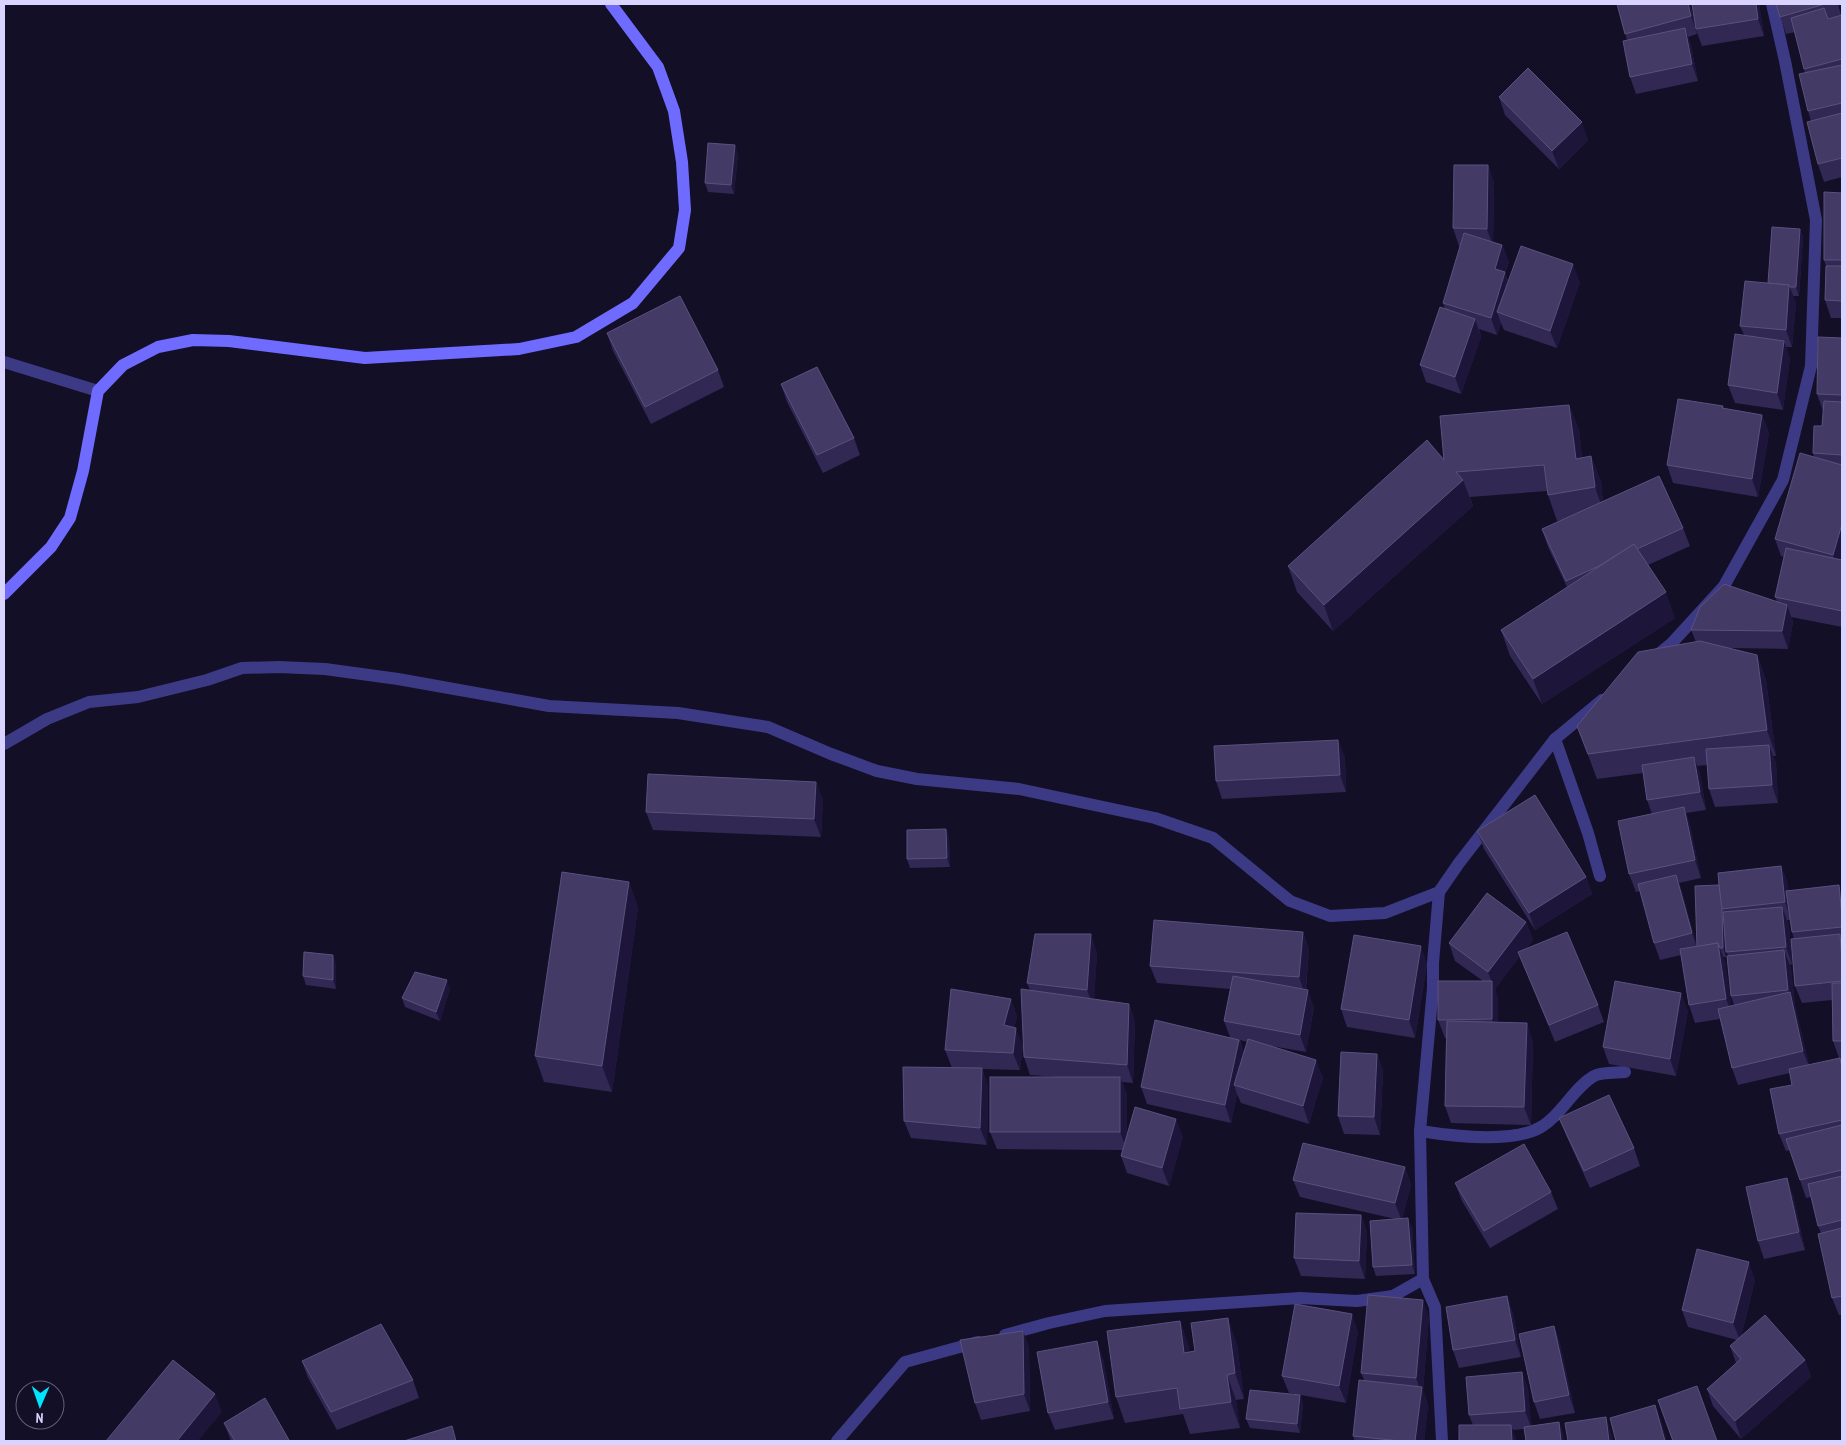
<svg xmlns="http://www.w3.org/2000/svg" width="1846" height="1445" viewBox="0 0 1846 1445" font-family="'PT Sans Narrow',sans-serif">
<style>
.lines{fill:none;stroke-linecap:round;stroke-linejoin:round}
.street{stroke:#3d3a85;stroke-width:12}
.secondary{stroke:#6f6bff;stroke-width:12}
.wall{fill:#312854;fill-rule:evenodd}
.shaded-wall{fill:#1d163a}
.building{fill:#433a66;stroke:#5a527e}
</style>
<rect width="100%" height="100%" fill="#130f26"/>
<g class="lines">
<g class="street">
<polyline points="4,362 98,391"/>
<polyline points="1655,657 1671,644 1724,586 1783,480 1811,366 1816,220 1785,61 1772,4"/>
<polyline points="1555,739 1588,833 1600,876"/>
<polyline points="4,744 47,719 89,702 138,697 207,680 242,668 279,667 325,669 398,679 549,706 678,713 768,727 831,754 877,771 917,779 1019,789 1155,818 1213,838 1290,901 1330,916 1385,913 1439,892 1459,863 1555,739 1602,700"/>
<polyline points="1439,892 1433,963 1433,988 1420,1131 1423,1279 1435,1307 1442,1441"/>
<path d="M1420,1131C1452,1136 1512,1144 1541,1127C1562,1115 1573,1088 1594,1076C1602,1072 1616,1073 1625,1072"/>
<polyline points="1005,1335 1049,1323 1105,1311 1300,1298 1357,1301 1393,1296 1423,1279"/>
<polyline points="837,1441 905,1362 978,1342"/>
</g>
<polyline class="secondary" points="4,594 51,547 70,518 83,471 98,391 123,365 158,347 193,340 229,341 365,358 519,349 576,337 633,303 679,248 685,210 682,162 674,111 658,67 611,4"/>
</g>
<g class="wall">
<polygon points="1617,4 1690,4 1696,28 1759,4 1764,36 1702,46 1696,30 1697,34 1688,37 1691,46 1698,81 1636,94 1630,77 1627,40"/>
<polygon points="1776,4 1838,4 1841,15 1842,15 1842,177 1824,182 1818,164 1811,121 1808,111 1805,73 1795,32 1786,34"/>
<polygon points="1499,97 1588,140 1559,169 1505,115"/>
<polygon points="738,154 734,194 708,192 705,183"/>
<polygon points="1488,165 1494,183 1493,242 1502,245 1509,262 1505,273 1508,281 1580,282 1557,348 1504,330 1501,323 1497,335 1479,329 1481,337 1461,394 1426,382 1420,365 1445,309 1443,303 1460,246 1459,246 1453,228"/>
<polygon points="1842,193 1842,318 1831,318 1825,300 1826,266 1824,260"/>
<polygon points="1800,229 1803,237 1799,296 1793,296 1796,303 1792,347 1786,347 1790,358 1783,410 1735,403 1728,385 1744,335 1740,326 1768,283"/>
<polygon points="607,333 718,370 724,387 651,424 613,351"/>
<path d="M1842,338V627L1791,617L1793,622L1788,649L1727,648L1757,655L1766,680L1776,756H1773L1776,763L1778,803L1715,807L1709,789L1707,765L1697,766L1700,774L1706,810L1686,813L1690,825L1701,878L1679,883L1682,892L1697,947L1719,885L1781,866L1788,884V890L1842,895V1059H1840L1842,1064V1315H1839L1832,1298L1821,1233L1818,1226L1811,1197L1806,1198L1790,1150L1786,1151L1779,1134L1792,1085L1790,1073L1738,1085L1732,1068L1720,1019L1695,1023L1689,1005L1681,955L1660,960L1654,943L1640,891L1636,892L1629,874L1652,814L1647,800L1643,773L1597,779L1577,726L1696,642L1691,630L1777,601L1775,597L1784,557L1781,556L1775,539L1814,457L1813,453L1822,426L1823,411L1817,394ZM1787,920H1790L1792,932L1794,939L1795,986L1802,1003L1832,1000L1833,1041L1839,1058L1809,1065L1795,1006L1791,968L1790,965L1792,964L1789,925ZM1726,950L1728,956L1731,996L1734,1005L1731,1006L1725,961L1723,957H1726Z"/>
<polygon points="781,384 854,438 860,455 823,473 787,402"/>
<polygon points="1569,405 1579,430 1582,458 1591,456 1601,482 1603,502 1683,528 1690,546 1648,565 1675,618 1542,704 1510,656 1501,630 1567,587 1548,547 1542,529 1563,520 1557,521 1548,495 1547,491 1470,497 1473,506 1333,631 1297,592 1288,566 1444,460"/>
<polygon points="1723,406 1724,409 1762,415 1769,433 1758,497 1673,483 1667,465"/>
<polygon points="1338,740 1345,758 1346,792 1222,799 1216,781"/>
<polygon points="823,799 821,837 653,830 646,812"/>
<polygon points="946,829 949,838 950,867 910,868 907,859"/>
<polygon points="1477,831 1586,877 1592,894 1535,930 1484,849"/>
<polygon points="629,882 638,908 612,1092 544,1082 535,1056"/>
<polygon points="1526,922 1533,940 1526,949 1598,1005 1604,1022 1555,1042 1520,956 1495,989 1498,999 1498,1022 1533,1041 1531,1125 1451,1123 1445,1106 1446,1038 1445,1038 1438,1020 1483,981 1455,961 1449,943"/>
<path d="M1303,932L1309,950L1306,989L1314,1007L1306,1052L1271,1046L1323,1077L1309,1124L1241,1103L1237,1094L1231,1123L1147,1104L1141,1087L1230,1037L1224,1021L1230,989L1157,983L1150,966ZM1240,1040L1247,1042L1244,1053Z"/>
<polygon points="1097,952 1094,999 1129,1004 1135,1022 1133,1083 1122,1082 1127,1094 1127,1135 1183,1136 1169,1186 1127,1173 1121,1156 1123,1150 997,1149 990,1132 1058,1077 1030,1075 1024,1057 1030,990 1027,983"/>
<polygon points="336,964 336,989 306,985 303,976"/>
<polygon points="1427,964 1415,1038 1347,1027 1341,1009"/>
<polygon points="450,989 440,1021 405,1007 402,998"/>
<polygon points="1011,999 1017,1017 1014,1027 1023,1045 1020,1070 982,1069 988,1086 987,1145 911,1138 904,1121 952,1068 945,1050"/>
<polygon points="1688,1010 1676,1076 1609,1064 1603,1047"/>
<polygon points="1377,1054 1383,1071 1380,1135 1344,1134 1338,1116"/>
<polygon points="1559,1118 1634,1148 1640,1166 1590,1188 1566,1135"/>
<polygon points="1405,1167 1411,1185 1402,1219 1412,1227 1415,1274 1376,1276 1373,1267 1395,1219 1300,1197 1293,1180"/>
<polygon points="1455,1183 1551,1192 1558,1209 1490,1248 1462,1201"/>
<polygon points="1793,1195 1805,1250 1764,1259 1758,1241"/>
<polygon points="1361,1215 1367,1233 1365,1279 1301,1276 1294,1258"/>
<polygon points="1755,1280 1741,1337 1805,1360 1811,1377 1741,1439 1713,1406 1707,1389 1736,1363 1730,1346 1737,1340 1688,1327 1682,1310"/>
<polygon points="1507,1296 1513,1314 1521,1357 1459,1368 1453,1350"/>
<polygon points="1429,1317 1423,1390 1428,1405 1424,1441 1355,1441 1353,1436 1364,1380 1361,1373"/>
<polygon points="1180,1321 1189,1347 1189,1352 1237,1344 1244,1399 1236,1400 1240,1428 1190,1434 1183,1414 1125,1423 1116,1397"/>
<polygon points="1554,1326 1560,1344 1575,1413 1540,1419 1534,1402"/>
<polygon points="1023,1331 1029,1348 1030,1411 981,1420 975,1403"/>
<polygon points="1358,1331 1346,1403 1289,1393 1282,1376"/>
<polygon points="1103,1359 1114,1419 1055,1430 1048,1413"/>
<polygon points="302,1361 413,1380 419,1398 337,1430 308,1378"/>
<polygon points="1522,1372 1528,1389 1531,1426 1559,1422 1565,1441 1526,1441 1524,1429 1513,1430 1473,1425 1469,1415"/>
<polygon points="1300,1395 1303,1404 1300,1433 1250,1428 1246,1419"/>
<polygon points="224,1423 289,1440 290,1441 231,1441"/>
</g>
<g class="shaded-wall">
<polygon points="1688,4 1690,4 1697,34 1691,16"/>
<polygon points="1756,4 1759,4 1764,36 1758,19"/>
<polygon points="1685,28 1691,46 1698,81 1692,64"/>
<polygon points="1582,122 1588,140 1559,169 1552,151"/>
<polygon points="735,145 738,154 734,194 731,185"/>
<polygon points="1488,165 1494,183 1493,246 1487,229"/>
<polygon points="1800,229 1803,237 1799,296 1796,287"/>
<polygon points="1502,245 1509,262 1505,273 1511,290 1497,312 1501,323 1497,335 1491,318 1495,269"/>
<polygon points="1573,264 1580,282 1557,348 1550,331"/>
<polygon points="1789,285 1796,303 1792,347 1786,330"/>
<polygon points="1475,319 1481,337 1461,394 1455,377"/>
<polygon points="1784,341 1790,358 1783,410 1777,393"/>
<polygon points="1569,405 1579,430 1585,484 1576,459"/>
<polygon points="1762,415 1769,433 1758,497 1752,479"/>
<polygon points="1591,456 1601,482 1604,513 1595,487"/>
<polygon points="1463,480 1473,506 1333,631 1324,605"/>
<polygon points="1842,524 1842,564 1840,573 1833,555"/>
<polygon points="1666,592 1675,618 1542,704 1533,679"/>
<polygon points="1787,605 1793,622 1788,649 1782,631"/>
<polygon points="1757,655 1766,680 1776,756 1767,730"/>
<polygon points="1338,740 1345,758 1346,792 1340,775"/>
<polygon points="1769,745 1776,763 1778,803 1772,785"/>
<polygon points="1694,757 1700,774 1706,810 1700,792"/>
<polygon points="816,782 823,799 821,837 814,819"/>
<polygon points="1684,807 1690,825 1701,878 1695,860"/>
<polygon points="946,829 949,838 950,867 947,858"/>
<polygon points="1781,866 1788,884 1791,920 1785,902"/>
<polygon points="1676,875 1682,892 1698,951 1692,933"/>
<polygon points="1586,877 1592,894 1535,930 1529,913"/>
<polygon points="629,882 638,908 612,1092 602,1066"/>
<polygon points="1839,885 1842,895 1842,917"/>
<polygon points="1782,907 1789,925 1792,964 1786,947"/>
<polygon points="1722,909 1725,918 1726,957 1723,948"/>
<polygon points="1526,922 1533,940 1495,989 1498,999 1498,1037 1492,1019 1492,983 1488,972"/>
<polygon points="1303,932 1309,950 1305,995 1299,977"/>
<polygon points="1091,934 1097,952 1094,1008 1087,990"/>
<polygon points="1840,934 1842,941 1842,961"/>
<polygon points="1718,943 1725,961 1733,1016 1726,999"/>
<polygon points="1421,946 1427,964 1415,1038 1409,1020"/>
<polygon points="1784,950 1791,968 1795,1006 1810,1069 1803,1051 1788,990"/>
<polygon points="333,955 336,964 336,989 333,980"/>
<polygon points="447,980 450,989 440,1021 436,1012"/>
<polygon points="1308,990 1314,1007 1306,1052 1300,1035"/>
<polygon points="1681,993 1688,1010 1676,1076 1670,1059"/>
<polygon points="1011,999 1017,1017 1010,1043 1004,1025"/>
<polygon points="1129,1004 1135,1022 1133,1083 1127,1065"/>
<polygon points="1527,1023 1533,1041 1531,1125 1524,1107"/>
<polygon points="1016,1028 1023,1045 1020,1070 1013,1053"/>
<polygon points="1239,1040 1246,1057 1234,1085 1237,1094 1231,1123 1225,1105"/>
<polygon points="1377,1054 1383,1071 1380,1135 1374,1117"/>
<polygon points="1316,1060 1323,1077 1309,1124 1303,1106"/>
<polygon points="982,1068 988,1086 987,1145 980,1128"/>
<polygon points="1120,1077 1127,1094 1127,1150 1120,1132"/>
<polygon points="1176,1119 1183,1136 1169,1186 1162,1168"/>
<polygon points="1405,1167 1411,1185 1402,1221 1395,1203"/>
<polygon points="1787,1178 1793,1195 1805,1250 1799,1232"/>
<polygon points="1361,1215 1367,1233 1365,1279 1359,1261"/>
<polygon points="1408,1218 1412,1227 1415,1274 1412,1265"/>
<polygon points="1749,1262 1755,1280 1740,1340 1733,1323"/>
<polygon points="1507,1296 1513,1314 1521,1357 1515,1340"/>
<polygon points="1423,1300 1429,1317 1423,1390 1428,1405 1424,1441 1415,1441 1421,1392 1416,1378"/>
<polygon points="1352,1314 1358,1331 1346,1403 1339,1386"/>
<polygon points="1228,1318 1237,1344 1244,1399 1235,1373"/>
<polygon points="1180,1321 1189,1347 1193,1378 1184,1353"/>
<polygon points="1554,1326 1560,1344 1575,1413 1569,1395"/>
<polygon points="1023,1331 1029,1348 1030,1411 1024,1394"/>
<polygon points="1097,1341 1103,1359 1114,1419 1108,1402"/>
<polygon points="1805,1360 1811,1377 1741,1439 1735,1421"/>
<polygon points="1522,1372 1528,1389 1532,1429 1525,1411"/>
<polygon points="1227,1375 1236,1400 1240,1428 1231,1402"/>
<polygon points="215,1394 222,1412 198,1441 177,1441"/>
<polygon points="1300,1395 1303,1404 1300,1433 1297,1424"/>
<polygon points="1655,1405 1662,1423 1667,1441 1665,1441"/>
<polygon points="1606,1417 1612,1435 1613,1441 1609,1441"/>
<polygon points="1559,1422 1565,1440 1565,1441 1561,1441"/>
<polygon points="1511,1425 1517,1441 1512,1441"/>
</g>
<g class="building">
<polygon points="1617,4 1688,4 1691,16 1625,34"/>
<polygon points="1692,4 1756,4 1758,19 1696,29"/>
<polygon points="1776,4 1825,4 1780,17"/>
<polygon points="1824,8 1828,19 1842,15 1842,59 1804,69 1791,18"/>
<polygon points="1685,28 1692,64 1630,77 1623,41"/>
<polygon points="1842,65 1842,103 1808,111 1799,74"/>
<polygon points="1528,68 1582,122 1552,151 1499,97"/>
<polygon points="1842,113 1842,158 1818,164 1807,122"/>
<polygon points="708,143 735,145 731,185 705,183"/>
<polygon points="1454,165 1488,165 1487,229 1453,228"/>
<polygon points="1824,192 1842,193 1842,260 1824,260"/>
<polygon points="1772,227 1800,229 1796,287 1790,287 1789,285 1768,283"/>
<polygon points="1464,233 1502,245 1495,269 1505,272 1491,318 1443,303"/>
<polygon points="1521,246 1573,264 1550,331 1497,312"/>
<polygon points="1826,266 1842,266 1842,301 1825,300"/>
<polygon points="1745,281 1789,285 1786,330 1740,326"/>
<polygon points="680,296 718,370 645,407 607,333"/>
<polygon points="1440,307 1475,319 1455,377 1420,365"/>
<polygon points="1735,334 1784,341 1777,393 1728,385"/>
<polygon points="1818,337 1842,338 1842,395 1817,394"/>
<polygon points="817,367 854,438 817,455 781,384"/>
<polygon points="1678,399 1723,406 1722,408 1762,415 1752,479 1667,465"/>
<polygon points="1824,401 1842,402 1842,455 1813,453 1814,426 1822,426"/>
<polygon points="1569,405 1576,459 1591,456 1595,487 1548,495 1544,465 1456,472 1463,480 1324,605 1288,566 1427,440 1444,460 1440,416"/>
<polygon points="1800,453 1842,465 1842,524 1833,555 1775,539"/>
<polygon points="1659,476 1683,528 1637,549 1634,544 1599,566 1566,581 1542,529"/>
<polygon points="1634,544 1666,592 1533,679 1501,630"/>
<polygon points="1786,548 1842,560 1842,611 1775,597"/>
<polygon points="1724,584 1787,605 1782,631 1691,630 1700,607"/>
<polygon points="1700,641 1757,655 1767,730 1588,754 1577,726 1638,652"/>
<polygon points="1338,740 1340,775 1216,781 1214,746"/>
<polygon points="1769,745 1772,785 1709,789 1706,749"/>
<polygon points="1694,757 1700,792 1647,800 1642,765"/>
<polygon points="648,774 816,782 814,819 646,812"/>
<polygon points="1535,795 1586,877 1529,913 1477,831"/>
<polygon points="1684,807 1695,860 1629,874 1618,821"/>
<polygon points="946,829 947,858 907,859 907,830"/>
<polygon points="1781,866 1785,902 1721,909 1718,873"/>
<polygon points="562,872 629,882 602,1066 535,1056"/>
<polygon points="1676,875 1692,933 1654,943 1638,884"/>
<polygon points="1719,885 1722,909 1723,948 1720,948 1718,943 1697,947 1695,886"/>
<polygon points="1839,885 1842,917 1842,927 1792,932 1786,891"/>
<polygon points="1487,893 1526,922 1488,972 1449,943"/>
<polygon points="1782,907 1786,947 1726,952 1723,912"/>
<polygon points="1154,920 1303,932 1299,977 1150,966"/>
<polygon points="1567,932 1598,1005 1549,1025 1518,952"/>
<polygon points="1035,934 1091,934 1087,990 1027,983"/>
<polygon points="1840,934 1842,961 1842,981 1795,986 1791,939"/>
<polygon points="1354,935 1421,946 1409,1020 1341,1009"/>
<polygon points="1718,943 1726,999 1689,1005 1680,949"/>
<polygon points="1784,950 1788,990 1731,996 1727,956"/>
<polygon points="304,952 333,955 333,980 303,976"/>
<polygon points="415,972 447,980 436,1012 402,998"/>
<polygon points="1233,976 1308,990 1300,1035 1224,1021"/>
<polygon points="1438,981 1492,981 1492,1019 1438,1020"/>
<polygon points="1615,981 1681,993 1670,1059 1603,1047"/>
<polygon points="1832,983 1842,983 1842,1041 1833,1041"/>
<polygon points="951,989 1011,999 1004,1025 1016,1028 1013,1053 945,1050"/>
<polygon points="1021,989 1129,1004 1127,1065 1024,1057"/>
<polygon points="1790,992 1803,1051 1732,1068 1718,1009"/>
<polygon points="1155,1020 1239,1040 1225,1105 1141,1087"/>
<polygon points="1447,1021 1527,1023 1524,1107 1445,1106"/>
<polygon points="1248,1039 1316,1060 1303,1106 1234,1085"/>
<polygon points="1341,1052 1377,1054 1374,1117 1338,1116"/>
<polygon points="1840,1058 1842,1068 1842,1120 1779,1134 1770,1089 1792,1085 1789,1069"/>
<polygon points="903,1067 982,1068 980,1128 904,1121"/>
<rect x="990" y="1077" width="130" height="55"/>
<polygon points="1609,1095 1634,1148 1584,1171 1559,1118"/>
<polygon points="1135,1107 1176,1119 1162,1168 1121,1156"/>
<polygon points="1842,1125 1842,1170 1800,1180 1786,1139"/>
<polygon points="1303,1143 1405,1167 1395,1203 1293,1180"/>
<polygon points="1524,1144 1551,1192 1484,1231 1455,1183"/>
<polygon points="1842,1176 1842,1220 1818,1226 1808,1184"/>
<polygon points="1787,1178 1799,1232 1758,1241 1746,1187"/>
<polygon points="1296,1213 1361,1215 1359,1261 1294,1258"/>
<polygon points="1408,1218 1412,1265 1373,1267 1370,1221"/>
<polygon points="1842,1228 1842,1296 1832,1298 1818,1234"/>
<polygon points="1697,1249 1749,1262 1733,1323 1682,1310"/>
<polygon points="1368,1295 1423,1300 1416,1378 1361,1373"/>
<polygon points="1507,1296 1515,1340 1453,1350 1446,1307"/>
<polygon points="1295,1304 1352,1314 1339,1386 1282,1376"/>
<polygon points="1765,1315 1805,1360 1735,1421 1707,1389 1741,1359 1730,1346"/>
<polygon points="1228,1318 1235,1373 1227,1375 1231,1402 1180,1409 1177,1388 1116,1397 1107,1331 1180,1321 1184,1353 1195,1351 1191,1323"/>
<polygon points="381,1324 413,1380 331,1412 302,1361"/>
<polygon points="1554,1326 1569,1395 1534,1402 1519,1334"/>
<polygon points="1023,1331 1024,1394 975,1403 960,1340"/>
<polygon points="1097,1341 1108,1402 1048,1413 1037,1352"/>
<polygon points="173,1360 215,1394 177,1441 106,1441"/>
<polygon points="1522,1372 1525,1411 1469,1415 1466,1377"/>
<polygon points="1359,1380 1422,1387 1415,1441 1400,1441 1353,1436"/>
<polygon points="1697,1386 1717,1441 1673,1441 1658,1400"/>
<polygon points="1250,1390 1300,1395 1297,1424 1246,1419"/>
<polygon points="265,1398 289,1440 287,1441 235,1441 224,1423"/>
<polygon points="1655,1405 1665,1441 1616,1441 1610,1418"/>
<polygon points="1606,1417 1609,1441 1568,1441 1565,1423"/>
<polygon points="1559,1422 1561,1441 1526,1441 1524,1427"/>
<polygon points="1459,1425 1511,1425 1512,1441 1459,1441"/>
<polygon points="452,1426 456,1441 404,1441"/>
</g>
<rect width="1846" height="1445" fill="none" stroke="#d9d4ff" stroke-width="10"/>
<g transform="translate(40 1405) rotate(182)"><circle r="24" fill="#130f26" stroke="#625e7d"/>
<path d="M0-4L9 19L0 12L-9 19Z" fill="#00e5ff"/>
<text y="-8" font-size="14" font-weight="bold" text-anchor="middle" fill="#d9d4ff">N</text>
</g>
</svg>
